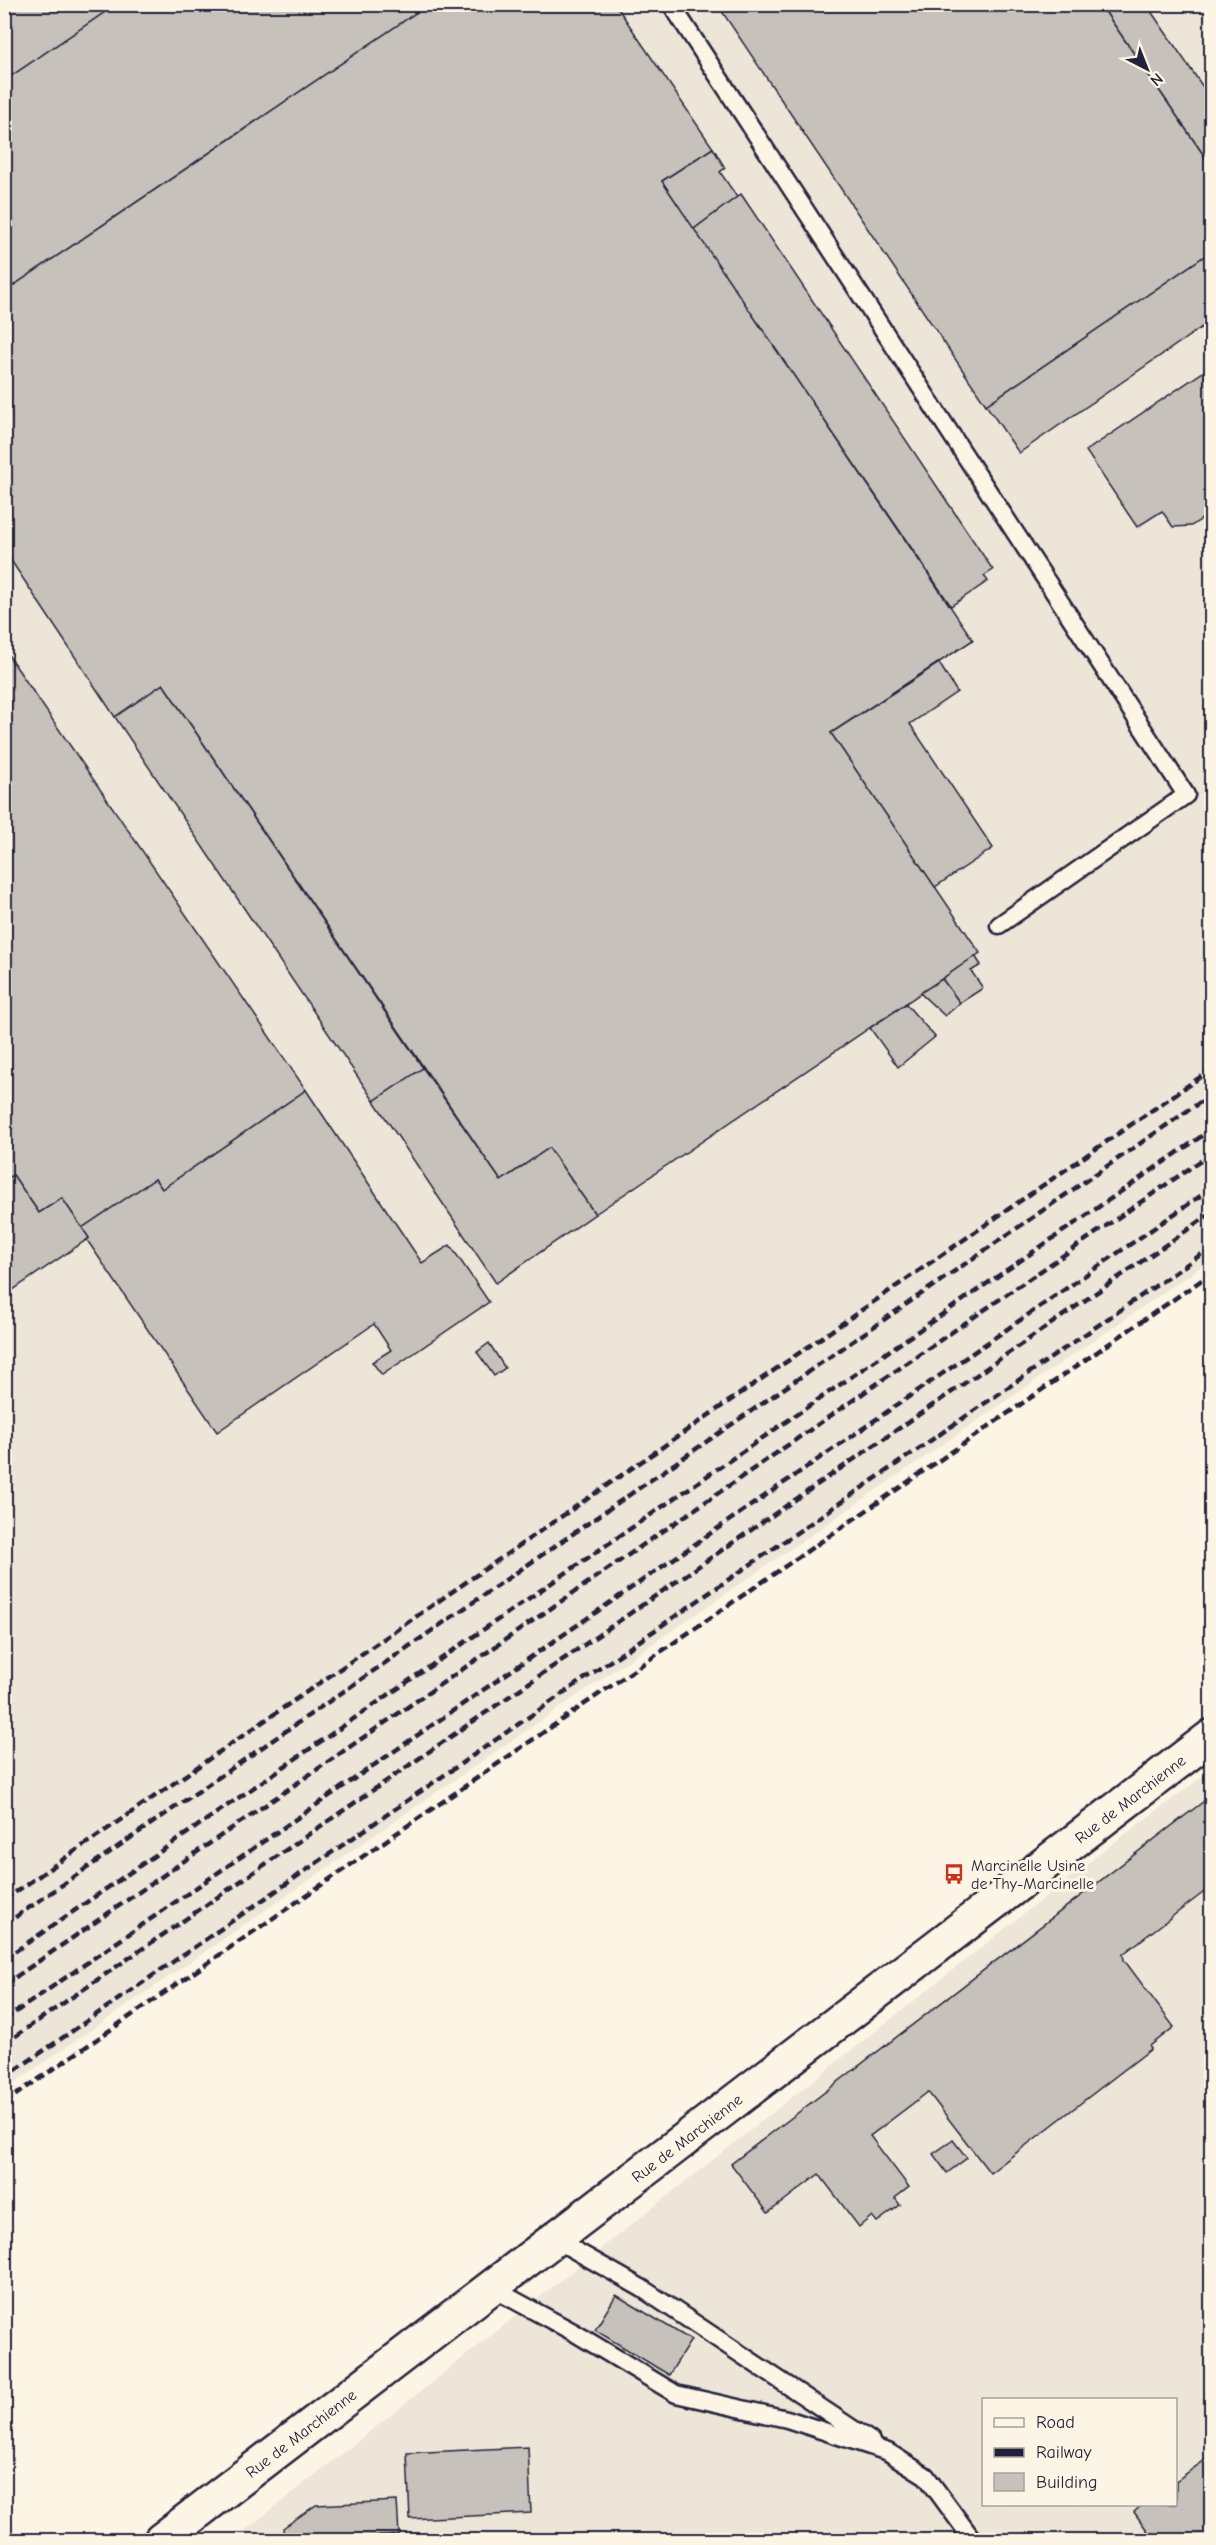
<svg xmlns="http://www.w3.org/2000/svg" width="1216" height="2545" viewBox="0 0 1216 2545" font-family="'Comic Neue',sans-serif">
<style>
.built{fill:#ece5d8;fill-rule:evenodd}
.building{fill:#c6c1bb;stroke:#22223b;stroke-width:1.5}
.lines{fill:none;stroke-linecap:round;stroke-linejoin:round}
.service-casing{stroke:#22223b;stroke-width:21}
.secondary-casing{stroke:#22223b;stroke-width:38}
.service{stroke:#fcf5e5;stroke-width:16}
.secondary{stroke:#fcf5e5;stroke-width:33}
.rail{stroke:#22223b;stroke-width:4.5;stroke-dasharray:9 4.5;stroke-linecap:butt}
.labels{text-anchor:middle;stroke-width:6;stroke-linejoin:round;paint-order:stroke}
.street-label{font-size:16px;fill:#22223b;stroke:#fcf5e5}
.poi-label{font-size:16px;fill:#22223b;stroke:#fcf5e5;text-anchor:start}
</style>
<rect width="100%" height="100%" fill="#fcf5e5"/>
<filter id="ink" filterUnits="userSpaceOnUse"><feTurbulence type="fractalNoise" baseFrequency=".0167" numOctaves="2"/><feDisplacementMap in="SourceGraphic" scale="12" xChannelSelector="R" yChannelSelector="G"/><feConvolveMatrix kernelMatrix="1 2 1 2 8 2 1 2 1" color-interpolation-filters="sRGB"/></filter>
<g filter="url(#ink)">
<g class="built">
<polygon points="5,5 1211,5 1211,1260 5,2089"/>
<path d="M1211,1770V2540H233L1107,1848ZM984,2400H1176V2504H984Z"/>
</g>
<g class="building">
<polygon points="4,4 117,4 4,81"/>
<polygon points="117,4 429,4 4,292 4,81"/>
<polygon points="429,4 615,4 713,148 662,181 973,640 831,733 980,953 595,1214 549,1148 501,1181 163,684 115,717 4,550 4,292"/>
<polygon points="717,4 1100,4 1212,167 1212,251 986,405"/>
<polygon points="1100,4 1146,4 1212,100 1212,167"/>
<polygon points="713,148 725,168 720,172 737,197 694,229 662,181"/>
<polygon points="741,194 993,570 984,576 988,581 951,606 694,229"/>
<polygon points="1212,251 1212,264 1209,266 1212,270 1212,320 1019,453 986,405"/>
<polygon points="1212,366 1212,512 1191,526 1173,527 1162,511 1137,527 1086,451"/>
<polygon points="4,649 306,1090 162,1189 155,1179 82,1228 62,1198 39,1213 13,1175 4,1181"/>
<polygon points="939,663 957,692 910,724 993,848 935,887 831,733"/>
<polygon points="163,684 423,1068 374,1101 115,717"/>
<polygon points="975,956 981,965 971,971 983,988 960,1003 942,979"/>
<polygon points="942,979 960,1003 945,1016 920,993"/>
<polygon points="906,1004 935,1037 898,1067 870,1028"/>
<polygon points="423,1068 501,1181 549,1148 595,1214 496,1283 374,1101"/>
<polygon points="306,1090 422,1263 450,1245 489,1302 382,1375 372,1362 391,1350 374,1324 217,1432 87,1240 89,1238 82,1228 155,1179 162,1189"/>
<polygon points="13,1175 39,1213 62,1198 89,1238 4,1296 4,1181"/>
<polygon points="489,1343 505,1368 494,1376 477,1352"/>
<polygon points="1212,1795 1212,1886 1123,1954 1124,1960 1174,2027 1150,2046 1151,2049 990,2173 928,2092 870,2136 909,2187 895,2198 900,2205 877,2222 872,2216 859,2227 819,2174 768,2213 731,2164"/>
<polygon points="953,2140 967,2158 947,2173 933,2154"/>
<polygon points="616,2295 691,2340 669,2375 595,2330"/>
<polygon points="528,2447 531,2513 410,2519 407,2453"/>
<polygon points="1212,2455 1212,2540 1154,2540 1134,2512 1143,2504 1176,2504 1176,2481"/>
<polygon points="397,2501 399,2535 284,2540 283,2528 316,2505"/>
</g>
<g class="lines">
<g class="service-casing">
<g id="service">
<polyline points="671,4 1186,795 999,925"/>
<polyline points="555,2239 643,2289 871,2441"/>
<polyline points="492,2288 575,2333 676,2394 787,2419 888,2452 926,2476 973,2540"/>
</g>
</g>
<g class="secondary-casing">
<g id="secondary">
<path id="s1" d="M161,2540L1212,1736"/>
</g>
</g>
<use href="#service" class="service"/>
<use href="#secondary" class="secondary"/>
<g class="rail">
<polyline points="4,1900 1212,1069"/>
<polyline points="4,1925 1212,1094"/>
<polyline points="4,1959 1212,1129"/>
<polyline points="4,1985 1212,1153"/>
<polyline points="4,2020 1212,1188"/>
<polyline points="4,2044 1212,1213"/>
<polyline points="4,2078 1212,1247"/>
<polyline points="4,2103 1212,1273"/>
</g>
</g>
</g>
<defs>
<g id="bus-bare" transform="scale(1.62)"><path d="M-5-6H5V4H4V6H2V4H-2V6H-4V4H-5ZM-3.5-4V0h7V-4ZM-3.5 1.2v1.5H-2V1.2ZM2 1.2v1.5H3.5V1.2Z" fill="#c8321e" stroke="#fcf5e5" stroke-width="2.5" paint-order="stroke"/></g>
</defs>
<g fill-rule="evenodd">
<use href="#bus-bare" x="954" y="1874"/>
</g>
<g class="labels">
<g class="street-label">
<text dy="6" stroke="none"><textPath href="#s1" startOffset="1220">Rue de Marchienne</textPath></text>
<text dy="6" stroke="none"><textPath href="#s1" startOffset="662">Rue de Marchienne</textPath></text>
<text dy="6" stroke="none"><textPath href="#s1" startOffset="176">Rue de Marchienne</textPath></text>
</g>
<g class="poi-label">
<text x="971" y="1871">Marcinelle Usine<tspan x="971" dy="18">de Thy-Marcinelle</tspan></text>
</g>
</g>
<rect width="1216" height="2545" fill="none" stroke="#fcf5e5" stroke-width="24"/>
<rect x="12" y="12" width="1192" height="2521" fill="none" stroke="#22223b" stroke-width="2" filter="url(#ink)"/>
<rect x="982" y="2398" width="195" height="108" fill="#fcf5e5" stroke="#a5a1a1" stroke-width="1.5"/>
<rect x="994" y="2418" width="30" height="9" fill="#fcf5e5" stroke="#a5a1a1" stroke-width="1.5"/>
<text x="1036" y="2428" font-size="18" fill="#22223b">Road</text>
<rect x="994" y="2448" width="30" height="9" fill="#22223b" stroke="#a5a1a1" stroke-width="1.5"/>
<text x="1036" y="2458" font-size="18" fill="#22223b">Railway</text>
<rect x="994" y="2473" width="30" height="18" fill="#c6c1bb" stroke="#a5a1a1" stroke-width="1.5"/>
<text x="1036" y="2488" font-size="18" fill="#22223b">Building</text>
<g transform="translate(1147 69) rotate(138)" stroke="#fcf5e5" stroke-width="4.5" paint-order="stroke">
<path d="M0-4.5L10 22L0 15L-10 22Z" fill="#22223b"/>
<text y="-9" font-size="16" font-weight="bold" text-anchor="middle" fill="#22223b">N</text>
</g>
</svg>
